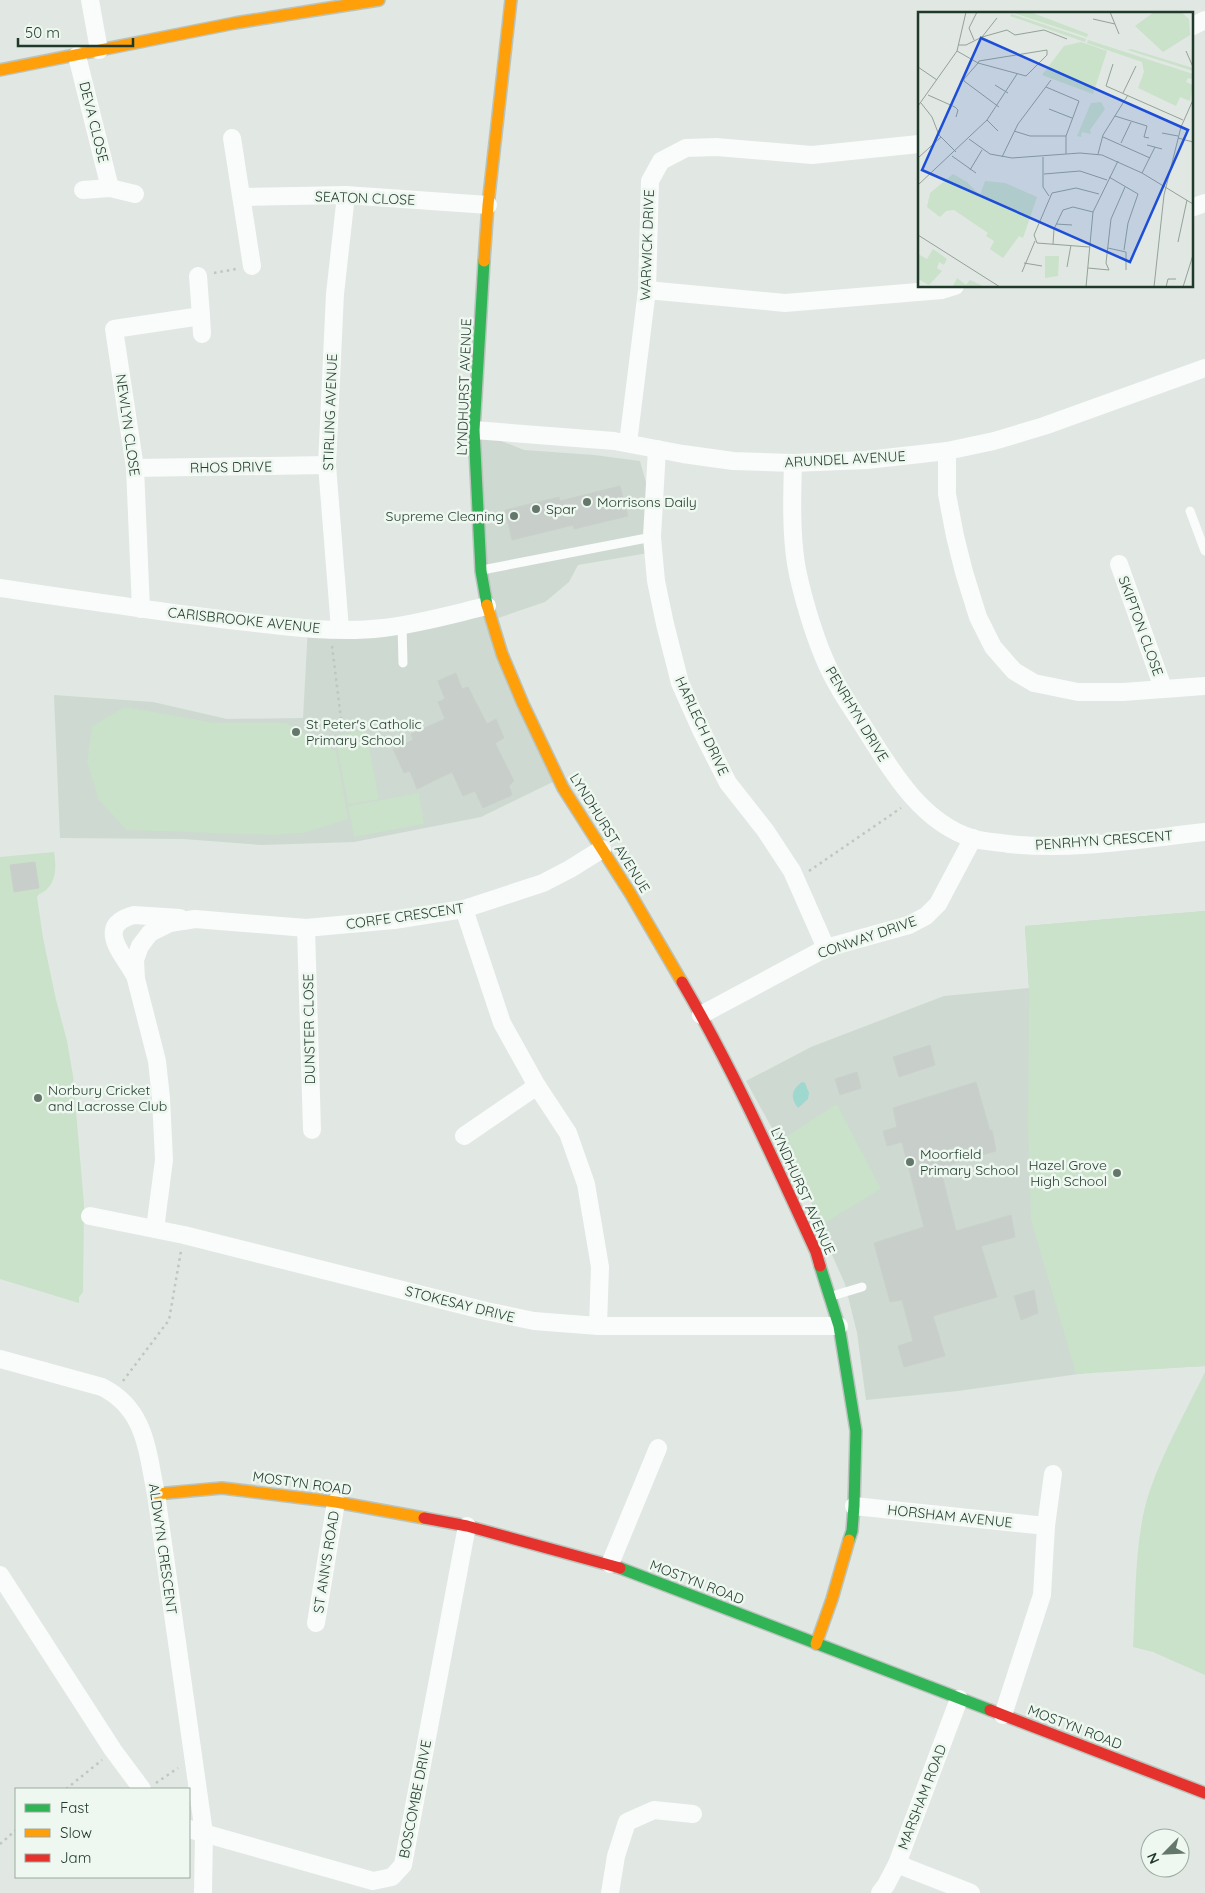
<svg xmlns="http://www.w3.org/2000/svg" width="1205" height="1893" viewBox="0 0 1205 1893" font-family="Quicksand,sans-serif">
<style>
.built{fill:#ced9d1}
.green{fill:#cae1ca}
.water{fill:#9fd8ce}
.building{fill:#c8ceca;stroke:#cad0cb}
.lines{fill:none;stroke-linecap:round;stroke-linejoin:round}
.fast-casing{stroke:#bac4bd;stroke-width:14}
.slow-casing{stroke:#bac4bd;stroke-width:14}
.jam-casing{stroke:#bac4bd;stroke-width:14}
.path{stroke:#bfc7c2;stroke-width:2.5;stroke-dasharray:2.5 4;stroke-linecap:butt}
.lane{stroke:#fafbfb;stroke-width:9}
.street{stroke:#fafbfb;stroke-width:18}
.fast{stroke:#30b455;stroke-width:11}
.slow{stroke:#ff9f0a;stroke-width:11}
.jam{stroke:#e5322d;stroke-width:11}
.poi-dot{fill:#63776a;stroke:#eef7f0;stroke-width:2}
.labels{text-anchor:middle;stroke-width:5;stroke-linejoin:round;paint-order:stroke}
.street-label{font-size:14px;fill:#1f3a2a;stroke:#eef7f0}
.poi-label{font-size:14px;fill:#1f3a2a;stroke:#eef7f0;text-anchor:start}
.inset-road{fill:none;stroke:#93a298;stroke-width:1}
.view{fill:#1d4ed8;fill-opacity:0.15;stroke:#1d4ed8;stroke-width:2.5}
.inset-edge{fill:none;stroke:#1f3a2a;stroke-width:2.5}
</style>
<rect width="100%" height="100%" fill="#e1e7e2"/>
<g class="built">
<polygon points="474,430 524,450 594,455 640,461 646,483 645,533 648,553 578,565 569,582 545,602 492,620 559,779 481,817 354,842 262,845 183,839 60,838 54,695 153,702 227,719 303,718 308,627 329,629 487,606"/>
<polygon points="1205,911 1205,1366 1093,1372 958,1391 866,1400 857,1333 845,1284 816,1219 810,1197 746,1081 811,1047 944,996 1029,988 1025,926"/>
</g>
<g class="green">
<polygon points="125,707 215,723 286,723 336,751 348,819 304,833 273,835 126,830 99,800 87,762 92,726"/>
<polygon points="366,730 379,799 348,804 335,736"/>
<polygon points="419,793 424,824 354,837 348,806"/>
<path d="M54,852C56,865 57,880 46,890C42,893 39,893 37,897L43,938L56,1000L67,1041L73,1076L84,1205L83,1292L79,1297V1303L0,1279V857Z"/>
<polygon points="1205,911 1205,1366 1076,1374 1031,1220 1028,1126 1029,988 1025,926"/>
<polygon points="837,1104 881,1189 823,1224 782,1139"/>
<path d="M1205,1372V1675L1153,1652L1133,1647C1136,1598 1134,1536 1150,1490C1164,1450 1186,1411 1205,1372Z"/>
</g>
<path class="water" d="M802,1082L805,1083L809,1093L808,1099L798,1108C790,1098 791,1090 802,1082Z"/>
<g class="building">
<polygon points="620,486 628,516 574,529 573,525 512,540 505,510 559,497 560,501"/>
<polygon points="456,673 462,689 468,687 487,724 496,719 504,738 495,743 514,781 509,786 512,795 483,808 475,791 463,796 452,772 417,789 410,771 404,773 393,749 413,740 411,734 445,719 438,702 445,699 438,681"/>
<polygon points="35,862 39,888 14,892 10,865"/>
<polygon points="930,1045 935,1065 899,1077 893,1057"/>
<polygon points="857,1072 861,1088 840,1095 835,1079"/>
<polygon points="976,1082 990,1131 992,1130 996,1151 940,1167 956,1231 1011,1215 1015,1237 981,1246 997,1297 933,1316 945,1356 904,1367 898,1346 913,1341 902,1300 890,1302 874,1243 924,1227 902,1142 887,1146 883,1131 897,1127 893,1108"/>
<polygon points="1034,1290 1038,1313 1021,1320 1014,1296"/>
</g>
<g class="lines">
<g class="fast-casing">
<g id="fast">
<polyline points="484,261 474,430 481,571 487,605"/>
<polyline points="820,1266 839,1326 856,1431 854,1506 852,1531 849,1540"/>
<polyline points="620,1568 990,1710"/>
</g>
</g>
<g class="slow-casing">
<g id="slow">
<polyline points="0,70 235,23 379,0"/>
<polyline points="484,261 488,205 511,0"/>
<polyline points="487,605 502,654 523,704 563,788 630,893 682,982"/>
<polyline points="156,1494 222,1488 336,1502 424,1518"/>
<polyline points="816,1644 832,1599 849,1540"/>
</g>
</g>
<g class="jam-casing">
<g id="jam">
<path d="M682,982C733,1069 774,1161 816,1252L820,1266"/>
<polyline points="424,1518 467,1526 620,1568"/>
<polyline points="990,1710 1205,1793"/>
</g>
</g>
<g class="path">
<polyline points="214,273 236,269"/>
<polyline points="332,646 342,727"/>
<polyline points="809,871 901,808"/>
<polyline points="123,1381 169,1320 181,1251"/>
<polyline points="156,1783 178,1768"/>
<polyline points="66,1789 102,1760"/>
<polyline points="0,1844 16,1830"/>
</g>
<g class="lane">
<polyline points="1190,511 1205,551"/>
<polyline points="482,570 652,537"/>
<polyline points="402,625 403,663"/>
<polyline points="832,1296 862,1287"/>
</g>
<g class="street">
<polyline points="90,0 99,50"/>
<polyline points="1191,27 1205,20"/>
<polyline points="77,56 110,188"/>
<polyline points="232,138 252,266"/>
<polyline points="83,190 110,188 135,194"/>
<polyline points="242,197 346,195 488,205"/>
<polyline points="1191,208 1205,203"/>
<polyline points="647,290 785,303 942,290 955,286"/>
<polyline points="201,316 202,334"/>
<polyline points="474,430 614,441 683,454 733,461 793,463 867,460 947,451 994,441 1044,426 1205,368"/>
<polyline points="628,443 647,290 650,181 661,161 686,148 716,147 812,155 919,144"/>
<polyline points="657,449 652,537 656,581 665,624 680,683 702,732 728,783 765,830 792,871 826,948"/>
<polyline points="947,451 947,494 955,536 964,572 978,617 993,647 1014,671 1034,683 1078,692 1123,692 1205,686"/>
<path d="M793,463C792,497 791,531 796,564C801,592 813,632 824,658C834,682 848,703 862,724C889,767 920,822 972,838C984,842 997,842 1009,844C1074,851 1141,839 1205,832"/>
<polyline points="135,468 327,465"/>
<polyline points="1119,564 1163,688"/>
<path d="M0,588C74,599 147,610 221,619C274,625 330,634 383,628C418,624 453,614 487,606"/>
<polyline points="141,609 135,468 114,329 201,316 198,276"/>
<polyline points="340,629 327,465 335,294 346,195"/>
<polyline points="464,909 502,1023 537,1086 568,1133 586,1184 600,1267 598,1326"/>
<polyline points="306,928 312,1130"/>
<path d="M135,976C125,956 93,926 134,915L180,918"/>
<polyline points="701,1015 826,948 909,925 926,916 938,904 973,838"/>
<polyline points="464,1136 537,1086"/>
<polyline points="90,1216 184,1235 486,1311 534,1321 598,1326 839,1326"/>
<polyline points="155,1229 164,1160 161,1098 157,1061 136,979 135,960 140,946 150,933 170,923 195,919 306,928 394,920 464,909 543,883 570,869 602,849"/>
<path d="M0,1359L102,1387C146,1409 147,1451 156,1494L204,1833L203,1893"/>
<polyline points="854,1506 1046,1526"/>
<polyline points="610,1564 658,1448"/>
<polyline points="0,1575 113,1750 142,1789"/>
<polyline points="316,1623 336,1502"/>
<polyline points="1003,1715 1042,1595 1046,1526 1053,1474"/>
<polyline points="189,1829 373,1881 392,1877 403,1865 467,1526"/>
<polyline points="897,1864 971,1893"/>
<polyline points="610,1893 616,1856 627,1822 654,1810 693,1814"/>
<polyline points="880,1893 886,1885 897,1864 959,1699"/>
</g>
<use href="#fast" class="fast"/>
<use href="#slow" class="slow"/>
<use href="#jam" class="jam"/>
</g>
<g class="poi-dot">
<circle cx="587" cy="502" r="5"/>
<circle cx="536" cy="509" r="5"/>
<circle cx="514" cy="516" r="5"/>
<circle cx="296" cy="732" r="5"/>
<circle cx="38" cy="1098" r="5"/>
<circle cx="910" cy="1162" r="5"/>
<circle cx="1117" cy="1173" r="5"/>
</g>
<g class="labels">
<g class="street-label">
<text transform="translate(94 122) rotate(76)" y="5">DEVA CLOSE</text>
<text transform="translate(365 198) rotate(2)" y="5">SEATON CLOSE</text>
<text transform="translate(647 245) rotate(-88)" y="5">WARWICK DRIVE</text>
<text transform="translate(464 387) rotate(-88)" y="5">LYNDHURST AVENUE</text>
<text transform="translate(330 412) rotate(-88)" y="5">STIRLING AVENUE</text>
<text transform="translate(128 425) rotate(82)" y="5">NEWLYN CLOSE</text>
<text transform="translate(845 459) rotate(-3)" y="5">ARUNDEL AVENUE</text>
<text transform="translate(231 467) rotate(-1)" y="5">RHOS DRIVE</text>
<text transform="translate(244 620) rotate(6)" y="5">CARISBROOKE AVENUE</text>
<text transform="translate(1141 626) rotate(70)" y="5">SKIPTON CLOSE</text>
<text transform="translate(857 714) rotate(59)" y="5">PENRHYN DRIVE</text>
<text transform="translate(702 726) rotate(65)" y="5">HARLECH DRIVE</text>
<text transform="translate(610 833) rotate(58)" y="5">LYNDHURST AVENUE</text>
<text transform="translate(1104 840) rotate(-4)" y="5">PENRHYN CRESCENT</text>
<text transform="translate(405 916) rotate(-8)" y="5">CORFE CRESCENT</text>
<text transform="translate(867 937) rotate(-19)" y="5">CONWAY DRIVE</text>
<text transform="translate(309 1029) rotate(-91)" y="5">DUNSTER CLOSE</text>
<text transform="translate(803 1191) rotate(66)" y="5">LYNDHURST AVENUE</text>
<text transform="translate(460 1304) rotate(14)" y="5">STOKESAY DRIVE</text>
<text transform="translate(302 1483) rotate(8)" y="5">MOSTYN ROAD</text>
<text transform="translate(950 1516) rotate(6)" y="5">HORSHAM AVENUE</text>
<text transform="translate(163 1549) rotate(82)" y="5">ALDWYN CRESCENT</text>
<text transform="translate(326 1562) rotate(-81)" y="5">ST ANN'S ROAD</text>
<text transform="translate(697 1582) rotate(21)" y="5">MOSTYN ROAD</text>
<text transform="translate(1075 1727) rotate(21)" y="5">MOSTYN ROAD</text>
<text transform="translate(922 1797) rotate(-69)" y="5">MARSHAM ROAD</text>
<text transform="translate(415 1799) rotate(-79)" y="5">BOSCOMBE DRIVE</text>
</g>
<g class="poi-label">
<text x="597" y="507">Morrisons Daily</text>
<text x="546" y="514">Spar</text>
<text x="504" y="521" text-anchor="end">Supreme Cleaning</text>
<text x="306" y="729">St Peter's Catholic<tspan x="306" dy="16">Primary School</tspan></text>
<text x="48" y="1095">Norbury Cricket<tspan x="48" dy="16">and Lacrosse Club</tspan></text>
<text x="920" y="1159">Moorfield<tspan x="920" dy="16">Primary School</tspan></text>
<text x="1107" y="1170" text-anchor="end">Hazel Grove<tspan x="1107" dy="16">High School</tspan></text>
</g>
</g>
<g transform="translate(918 12)">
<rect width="275" height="275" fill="#e1e7e2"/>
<path d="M112,0L170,22L169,25L96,1ZM236,0H263L271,7L272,23L245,40L217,14ZM94,2L168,27L167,30L92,4ZM170,28L275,62V67L270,66L268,70L275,73L272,89L262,85L258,94L220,76L226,60L224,50L169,31ZM163,30L189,39L175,82L124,63L146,34ZM213,37L275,56V59L210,38ZM183,90L187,97L172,118L173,122L164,120L163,125L159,124L173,91ZM35,162L49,170L62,183L67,169L87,171L119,185L105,226L101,224L85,246L72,237L76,229L68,224L70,221L36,198L28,199L22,205L9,195L12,181ZM15,237L29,247L26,253L21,250L19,256L24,259L11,273L0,267V242L9,247ZM127,244H141L140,264L127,266ZM39,266L48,273L52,268L67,275H31L35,274Z" fill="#cae1ca"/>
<path class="inset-road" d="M192,0L201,22M175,7L197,12M64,25L89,18L97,23L126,18L149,27M56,28L51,16L59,0M41,33H48L64,25L79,6M39,39L60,51L108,64L129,43V38L61,49L60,51L46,67V69L81,95M268,39L275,55M195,52L188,74L265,108M0,55L19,68M77,73L90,81M128,75L161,89L148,124V142M205,81L218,54M10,83L37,95L40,98L38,105M3,91L14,105L21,123L38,140M0,94L39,39L48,0M131,97L154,106M197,104L229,114L226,125L231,126M69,108L80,119M96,119L112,124H148M244,121L260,124M185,125L232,146M260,126L275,130M51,127L72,142L94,146L162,141L184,143L224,161L275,192M203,131L213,110M229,133L244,137M180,142L185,123L210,83M34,144L58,161M84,145L100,112L133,68M125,145V175L131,184M0,146L23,125M52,158L64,138M224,161L237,135M126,162L162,159L189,168M191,165L220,182L210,211L206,238M0,173L69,108L99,62M138,212L154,213M0,223L82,275M260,230L269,188M135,232L136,217L145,198L155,195L175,200M171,235L119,231L116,223L134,181L158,176L181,182M190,236L208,240V258M106,251L124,254M149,255L153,233M170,256L191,258L188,251L193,207L207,175M104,260L117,229M168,275L175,200L200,149M236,275L246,183L263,115L275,88M248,275L250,267H258M265,275L275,243"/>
<path class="view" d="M63,26L270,118L212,250L4,158Z"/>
<rect width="275" height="275" class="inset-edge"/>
</g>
<rect x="15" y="1788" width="175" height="90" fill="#eef7f0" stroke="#9baba1"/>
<rect x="25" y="1804" width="25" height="8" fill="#30b455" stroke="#9baba1"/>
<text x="60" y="1813" font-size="15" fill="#1f3a2a">Fast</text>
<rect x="25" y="1829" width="25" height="8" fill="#ff9f0a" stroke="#9baba1"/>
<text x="60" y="1838" font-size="15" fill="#1f3a2a">Slow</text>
<rect x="25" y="1854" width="25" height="8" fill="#e5322d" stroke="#9baba1"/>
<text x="60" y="1863" font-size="15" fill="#1f3a2a">Jam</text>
<g transform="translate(1165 1853) rotate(246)"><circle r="24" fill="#eef7f0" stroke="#9baba1"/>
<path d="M0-4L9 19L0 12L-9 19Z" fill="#63776a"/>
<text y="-8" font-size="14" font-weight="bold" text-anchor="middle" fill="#1f3a2a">N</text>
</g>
<path d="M18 38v8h115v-8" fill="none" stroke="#1f3a2a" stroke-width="2.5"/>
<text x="25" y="38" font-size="15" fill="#1f3a2a" stroke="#eef7f0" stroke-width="4" paint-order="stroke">50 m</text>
</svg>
